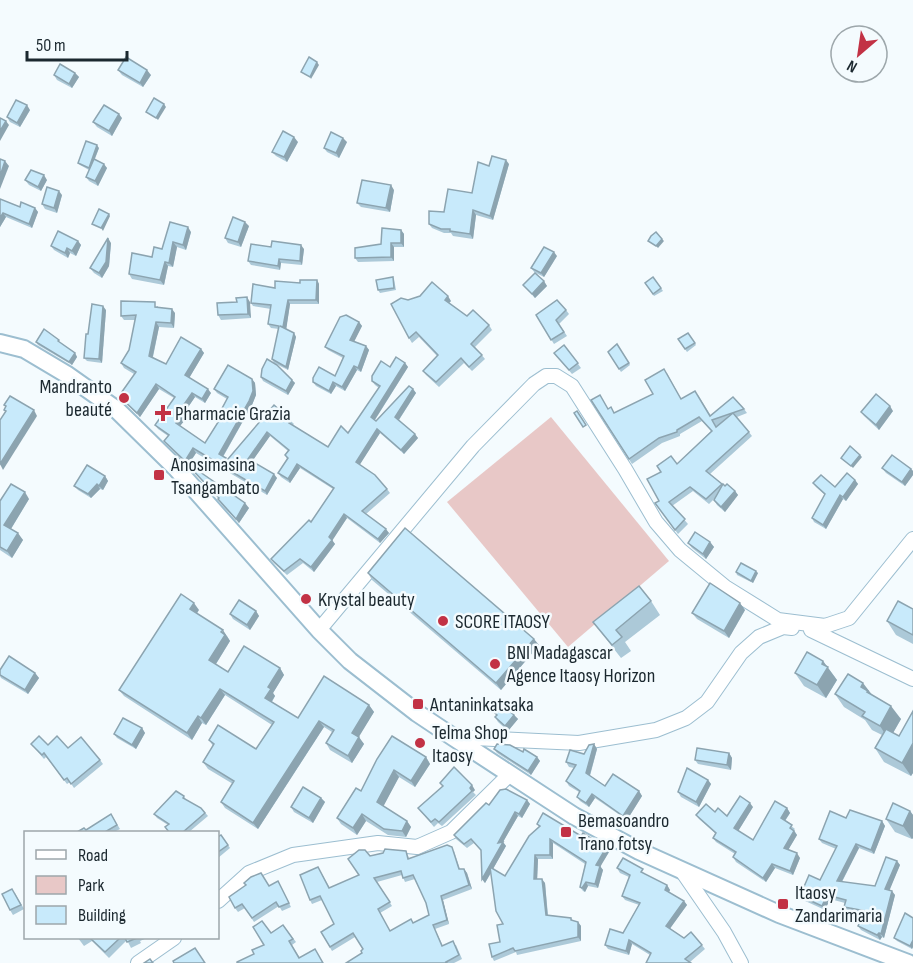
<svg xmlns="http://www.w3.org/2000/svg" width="913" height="963" viewBox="0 0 913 963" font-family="'Sofia Sans Condensed',sans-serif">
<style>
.green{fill:#e8c8c7}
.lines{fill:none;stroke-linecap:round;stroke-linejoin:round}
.minor-casing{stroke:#9cbed0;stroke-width:16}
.tertiary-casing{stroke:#9cbed0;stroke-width:20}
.minor{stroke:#fff;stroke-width:14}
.tertiary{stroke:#fff;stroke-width:16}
.wall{fill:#acc9d8;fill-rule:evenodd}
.shaded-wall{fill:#8ca4b0}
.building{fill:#c8eafb;stroke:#8ca4b0;stroke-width:1.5;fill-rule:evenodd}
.poi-dot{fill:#c23245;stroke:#f4fbfe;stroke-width:2}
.labels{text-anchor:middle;stroke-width:5;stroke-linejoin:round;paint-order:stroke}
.poi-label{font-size:20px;fill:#1b282f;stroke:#f4fbfe;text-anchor:start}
</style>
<rect width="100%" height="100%" fill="#f4fbfe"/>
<polygon class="green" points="551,417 669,561 568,647 447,502"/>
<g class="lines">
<g class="minor-casing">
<g id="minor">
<polyline points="319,630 473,446 534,384 546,376 556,376 572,386 625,469 656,522 680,550 725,587 778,620 825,626 849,618 913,539"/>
<polyline points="811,630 913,679"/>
<polyline points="453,737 579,743 656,730 686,718 707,702 741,653 759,637 783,627 792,628"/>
<polyline points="682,871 724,932 741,963"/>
<polyline points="218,901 249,873 293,855 378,843 417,847 451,832 510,774"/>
<polyline points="138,963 174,938"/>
</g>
</g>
<g class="tertiary-casing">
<polyline id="tertiary" points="0,343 24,349 66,374 117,410 175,467 319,630 350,661 417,713 453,737 574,816 639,851 779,914 908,963"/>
</g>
<use href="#minor" class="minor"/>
<use href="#tertiary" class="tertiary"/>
</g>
<g class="wall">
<polygon points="118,70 151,75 143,87 122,75"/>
<polygon points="75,73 79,77 72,88 57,80 54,75"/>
<polygon points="30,110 20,127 10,122 7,117"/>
<polygon points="122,118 112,136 97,127 93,122"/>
<polygon points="298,142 287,162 276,156 272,152"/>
<polygon points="347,142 339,158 327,152 324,148"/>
<polygon points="99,148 95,159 107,168 98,186 89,181 86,177 89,170 80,165 78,163"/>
<polygon points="509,164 493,220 476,215 473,239 453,236 451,233 444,233 432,228 429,224 472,193 489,166"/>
<polygon points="25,180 47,180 41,191 29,185"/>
<polygon points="394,190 390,212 361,207 357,203"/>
<polygon points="62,195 57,213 45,209 42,204"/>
<polygon points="0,199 20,207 35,208 38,212 32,228 6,217 0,227"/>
<polygon points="249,226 241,247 228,243 225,238"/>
<polygon points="401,230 404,234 404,247 394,247 394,261 358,262 355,258 381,244"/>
<polygon points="191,232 186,250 177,247 173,267 168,266 164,285 132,279 129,274 162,249"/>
<polygon points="78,241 81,245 76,256 70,253 68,258 54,250 51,246"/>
<polygon points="111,243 109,266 102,278 94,273 90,268"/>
<polygon points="271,247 304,249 302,265 281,263 280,270 251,265 248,261"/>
<polygon points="557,256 544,277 536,273 547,286 535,298 523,285 535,273 531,268"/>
<polygon points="393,277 394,279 396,290 380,293 378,290"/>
<polygon points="653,277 663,291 654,296 645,283"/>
<polygon points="317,280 319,284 319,304 290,304 286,329 294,333 296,337 288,370 274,363 272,359 279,329 271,328 268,324 271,309 253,306 251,303 275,288"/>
<polygon points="247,297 251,318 221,320 218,315 237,302"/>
<polygon points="408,300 451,301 449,303 467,316 489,325 492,330 475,347 485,359 472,371 464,363 439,387 426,375 423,371 437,356 419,337 412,343 409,338"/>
<polygon points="158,306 158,308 175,313 174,328 159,327 153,357 166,364 201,349 204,353 189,378 211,393 205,403 195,397 182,416 185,420 180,426 205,443 221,418 219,414 227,399 217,393 214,389 252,379 255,383 256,395 252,405 223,457 227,460 274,405 294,424 293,425 328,447 348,433 379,388 375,385 372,381 390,367 405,363 408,367 375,420 376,421 413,389 416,393 399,420 418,438 404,454 380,433 359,465 387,489 390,493 366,514 389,533 380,543 347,518 332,540 335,544 314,572 303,563 287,575 274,563 271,559 311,522 333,489 300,468 290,483 281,477 278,473 287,459 285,455 288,451 270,436 252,461 277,478 267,495 196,453 189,464 249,508 239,523 221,504 219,498 185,462 167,445 164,441 168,436 158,429 155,425 174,398 159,389 140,417 122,400 119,396 134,374 124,368 121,363 129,350 135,320 124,320 121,316"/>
<polygon points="106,310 102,363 87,361 84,358 88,334"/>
<polygon points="566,310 569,314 559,324 567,336 554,344 536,315"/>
<polygon points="359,322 362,326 354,341 366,346 369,350 361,372 357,370 345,391 336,386 331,394 316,386 313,382 335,376 343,358 328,350 325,347"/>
<polygon points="688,333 696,345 687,352 678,339"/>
<polygon points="36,342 61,344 75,353 77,357 72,365 38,345"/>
<polygon points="617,344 630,365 621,372 608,352"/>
<polygon points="564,345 581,368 572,374 554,353"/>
<polygon points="667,373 681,399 698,395 711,416 744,409 747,413 737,417 752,436 710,474 723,485 735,491 738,495 725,512 717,505 714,500 716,497 709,504 693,491 672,506 688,524 678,534 655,503 659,501 677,464 711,431 702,421 680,434 680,436 662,443 632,464 591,400 600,395 608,409 615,413 653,394"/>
<polygon points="261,377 292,380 295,383 288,395 263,381"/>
<polygon points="893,411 879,430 864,416 861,412"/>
<polygon points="882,468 911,469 913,471 913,475 905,486 886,473"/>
<polygon points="105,476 108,481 103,490 100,489 91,498 78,490 74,486"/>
<polygon points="855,480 858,484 846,501 843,499 826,529 814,522 812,518 825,495 816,487 813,483 835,487"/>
<polygon points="29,499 11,529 23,540 12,558 0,550 0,501"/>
<polygon points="710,542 714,547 706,559 692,548 688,543"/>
<polygon points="736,572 758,573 753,583 737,575"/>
<polygon points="368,573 539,645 501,690 372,580"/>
<polygon points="651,601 660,615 625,642 631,651 621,658 593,622"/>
<polygon points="913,609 913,644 896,635 887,621"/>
<polygon points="199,610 197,613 227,636 230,641 216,664 228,672 280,668 284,675 273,693 275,696 272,702 298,718 369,705 374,712 358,737 364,744 352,763 330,750 326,743 332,732 324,727 258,829 225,808 221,802 233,784 208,769 203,762 213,746 209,740 256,749 272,725 225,695 206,725 202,723 192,740 124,696 119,690"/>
<polygon points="745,610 729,638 697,619 692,613"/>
<polygon points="256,611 259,616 250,630 233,619 230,614"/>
<polygon points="823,661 837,680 826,698 804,686 795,673"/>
<polygon points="0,670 35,673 39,678 28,694 1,678 0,676"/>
<polygon points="835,694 871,695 901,719 893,733 899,736 913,711 913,773 911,776 884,762 875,748 882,735 872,730 865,720 844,707"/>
<polygon points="495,713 514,715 518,719 508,731 498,722 495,717 497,716"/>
<polygon points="142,728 145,733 136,749 117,738 114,734"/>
<polygon points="31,744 48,745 68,748 100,760 103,764 74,788 70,782 67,784 46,757 44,759"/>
<polygon points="594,744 597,749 590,776 605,786 639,791 642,796 627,820 595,798 589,807 580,801 577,797 579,792 569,786 566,781 574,768 569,767 566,762 584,754"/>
<polygon points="494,749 523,752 537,757 540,761 531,775 497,753"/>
<polygon points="729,753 732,758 731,770 698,764 695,760"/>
<polygon points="426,757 430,764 415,787 399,777 383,806 407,821 411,827 406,837 388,835 366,821 357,835 341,824 337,818 361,791 377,759"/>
<polygon points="708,780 711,784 699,807 681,797 678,792"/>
<polygon points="440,783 475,790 473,792 476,795 442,826 438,823 434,827 418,808 443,786"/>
<polygon points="184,796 186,800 201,808 208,816 189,832 168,832 168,825 157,818 154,814"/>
<polygon points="321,798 325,802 313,823 294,812 291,807"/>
<polygon points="527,800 530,804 522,818 518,816 503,842 506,846 493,869 505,876 539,827 537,824 609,852 600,866 603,870 598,888 588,886 585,892 583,891 580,887 585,864 553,843 553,859 538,859 537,879 545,883 548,915 571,918 573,921 578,922 581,926 581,941 517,955 516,952 494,961 492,957 500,942 503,924 491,873 485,883 482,879 481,851 474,843 467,848 456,839 454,835"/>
<polygon points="753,807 738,831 753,840 787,808 790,813 785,821 795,829 794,830 797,835 788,850 800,858 793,875 775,868 766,882 736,862 733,857 735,854 716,842 713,838 716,834 699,819 696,815 715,812 727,816"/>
<polygon points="910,811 913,815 913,838 912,839 895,832 886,819"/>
<polygon points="111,814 120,829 114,832 77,832 86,830"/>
<polygon points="846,818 882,821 885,826 874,854 859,848 842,882 875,886 897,861 900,865 889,890 895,895 884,938 882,937 880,940 861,930 858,926 864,915 847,912 844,907 845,903 830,899 825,910 803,900 800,896 820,880 836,849 822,843 819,839"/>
<polygon points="221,835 230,848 218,858 218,837"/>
<path d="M406,851L409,858L454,851L460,869H464L467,873L472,889L443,900L449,924L435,929L443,946L456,945L462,959L454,963H346L362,953L363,949L355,937L332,951L321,932L334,924L322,900L312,904L310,900L318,867L330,888L359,875L370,856ZM402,875L405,882L415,879L426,903L429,915L413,923L390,931L380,913L392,906L377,882Z"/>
<polygon points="617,868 645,873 645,874 667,885 670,890 669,892 684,901 687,905 670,928 684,938 691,932 705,949 690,962 650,955 632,944 629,955 608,949 605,945 623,933 639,905 625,900 622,896 629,877 620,873"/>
<polygon points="278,881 291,907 282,911 279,906 254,922 245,908 238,912 235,908 269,886"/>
<polygon points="15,893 24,909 13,915 10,910"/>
<polygon points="913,918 913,947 912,949 897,941 894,938"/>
<polygon points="283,925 296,942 292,945 300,958 324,963 254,954 264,945 271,933"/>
<polygon points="78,938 147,938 140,941 141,943 131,948 127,940 109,958 92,941 84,946"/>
</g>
<g class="shaded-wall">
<polygon points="317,62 319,65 311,79 310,77"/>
<polygon points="147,70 151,75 143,87 140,83"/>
<polygon points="75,73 79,77 72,88 69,84"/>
<polygon points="164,104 166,107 158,120 156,118"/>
<polygon points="27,105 30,110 20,127 17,123"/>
<polygon points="119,114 122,118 112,136 109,131"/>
<polygon points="6,121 9,125 0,141 0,131"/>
<polygon points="294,137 298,142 287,162 284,157"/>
<polygon points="343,138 347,142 339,158 336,153"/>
<polygon points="97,145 99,148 90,170 89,168"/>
<polygon points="506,160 509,164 493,220 490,216"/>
<polygon points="5,161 9,166 0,189 0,176"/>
<polygon points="104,164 107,168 98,186 95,181"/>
<polygon points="44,175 47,180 41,191 38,187"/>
<polygon points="391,185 394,190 390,212 386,208"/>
<polygon points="59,191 62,195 57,213 54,208"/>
<polygon points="35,208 38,212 32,228 29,224"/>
<polygon points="473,210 476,215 473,239 470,234"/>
<polygon points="3,213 6,217 0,227 0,218"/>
<polygon points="109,214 110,216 103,231 101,228"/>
<polygon points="245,222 249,226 241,247 238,242"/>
<polygon points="188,227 191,232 186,250 183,245"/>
<polygon points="401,230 404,234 404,247 401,243"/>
<polygon points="108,238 111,243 109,266 102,278 99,273"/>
<polygon points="662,239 664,241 658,248 656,246"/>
<polygon points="78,241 81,245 76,256 72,251"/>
<polygon points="173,242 177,247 173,267 169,263"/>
<polygon points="391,243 394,247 394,261 391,257"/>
<polygon points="301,245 304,249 302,265 300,261"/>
<polygon points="67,248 70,253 68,258 65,253"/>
<polygon points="554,252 557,256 544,277 541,273"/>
<polygon points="279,259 281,263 280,270 278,266"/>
<polygon points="165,262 168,266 164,285 160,280"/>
<polygon points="317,280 319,284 319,304 316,300"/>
<polygon points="544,281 547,286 535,298 532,294"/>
<polygon points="448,296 451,301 448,304 445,300"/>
<polygon points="247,297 250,302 251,318 248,314"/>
<polygon points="288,300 290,304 286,331 283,327"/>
<polygon points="103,306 106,310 102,363 99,359"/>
<polygon points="172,309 175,313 174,328 171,323"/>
<polygon points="156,322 159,327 152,360 149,356"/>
<polygon points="359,322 362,326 353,344 350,340"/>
<polygon points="294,333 296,337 288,370 286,367"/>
<polygon points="366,346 369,350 361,372 358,368"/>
<polygon points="201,349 204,353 188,380 185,375"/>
<polygon points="75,353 77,357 72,365 69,362"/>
<polygon points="405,363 408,367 374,421 371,417"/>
<polygon points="354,366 357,370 345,391 342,387"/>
<polygon points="252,379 255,383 256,395 252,405 222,458 219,454"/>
<polygon points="292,380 295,383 288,395 286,391"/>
<polygon points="333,382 336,386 331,394 329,391"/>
<polygon points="156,384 159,389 140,417 137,413"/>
<polygon points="208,389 211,393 205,403 202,399"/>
<polygon points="413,389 416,393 398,421 395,417"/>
<polygon points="192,393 195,397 182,416 185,420 179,427 176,423 178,413"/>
<polygon points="890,406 893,411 879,430 876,425"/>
<polygon points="34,410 37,416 3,470 0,464"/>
<polygon points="377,429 380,433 359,466 356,462"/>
<polygon points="267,432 270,436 251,463 248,459"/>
<polygon points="415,434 418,438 404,454 401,450"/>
<polygon points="193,448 196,453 188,465 185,461"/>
<polygon points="860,455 862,457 853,468 851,466"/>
<polygon points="297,464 300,468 290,483 288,479"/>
<polygon points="911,469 913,471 913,475 905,486 902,482"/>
<polygon points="274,474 277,478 267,495 265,491"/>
<polygon points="105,476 108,481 103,490 99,486"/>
<polygon points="855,480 858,484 846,501 843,497"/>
<polygon points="97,484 100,489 91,498 88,494"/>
<polygon points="735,491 738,495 725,512 721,507"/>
<polygon points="25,492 29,499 9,532 4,525"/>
<polygon points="840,495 843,499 826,529 823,525"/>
<polygon points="245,503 249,508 239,523 236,519"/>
<polygon points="344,514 347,518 332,541 329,537"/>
<polygon points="386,529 389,533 380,543 378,539"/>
<polygon points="18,533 23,540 12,558 7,551"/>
<polygon points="332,540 335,544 314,572 311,567"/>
<polygon points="710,542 714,547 706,559 703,554"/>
<polygon points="756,571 758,573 753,583 751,581"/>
<polygon points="194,603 199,610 195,616 190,609"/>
<polygon points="740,603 745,610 729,638 724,631"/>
<polygon points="256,611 259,616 250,630 247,625"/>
<polygon points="223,630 230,641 214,667 209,660"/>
<polygon points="534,639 539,645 501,690 496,683"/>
<polygon points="823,661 837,680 826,698 817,685"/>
<polygon points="280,668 284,675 273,693 275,696 270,704 265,698 268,687"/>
<polygon points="35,673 39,678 28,694 25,690"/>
<polygon points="863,683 873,696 872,697 861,687"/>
<polygon points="220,689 225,695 206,725 201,718"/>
<polygon points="369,705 374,712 357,740 352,733"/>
<polygon points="891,706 901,719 889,740 880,726"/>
<polygon points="514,715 518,719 508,731 505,726"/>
<polygon points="198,716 202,723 192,740 187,733"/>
<polygon points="319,721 324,727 258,829 253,823"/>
<polygon points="142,728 145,733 136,749 132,745"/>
<polygon points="359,737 364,744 352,763 348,756"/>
<polygon points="913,743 913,773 911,776 902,763"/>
<polygon points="594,744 597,749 589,778 586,773"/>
<polygon points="729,753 732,758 731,770 727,765"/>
<polygon points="426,757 430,764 415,787 411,781"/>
<polygon points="537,757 540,761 531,775 528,771"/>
<polygon points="394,770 399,777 382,809 377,802"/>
<polygon points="708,780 711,784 699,807 696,802"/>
<polygon points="472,785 475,790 473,792 470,788"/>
<polygon points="639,791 642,796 627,820 623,816"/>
<polygon points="592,794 595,798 589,807 586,803"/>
<polygon points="321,798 325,802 313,823 309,818"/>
<polygon points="527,800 530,804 522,818 519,814"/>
<polygon points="750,803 753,807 737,833 734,828"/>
<polygon points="787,808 790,813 784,822 781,818"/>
<polygon points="910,811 913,815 913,838 912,839 903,826"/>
<polygon points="515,812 518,816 503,842 506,846 485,883 482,879 498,843"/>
<polygon points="362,814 366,821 357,835 353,828"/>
<polygon points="407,821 411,827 406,837 402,831"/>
<polygon points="882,821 885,826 874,854 871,850"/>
<polygon points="794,831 797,835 787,852 784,848"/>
<polygon points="550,839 553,843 553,859 550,855"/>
<polygon points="856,844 859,848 840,885 837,881"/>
<polygon points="606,848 609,852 599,869 596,865"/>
<polygon points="797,853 800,858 793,875 790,871"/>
<polygon points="535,855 538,859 537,883 534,879"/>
<polygon points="897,861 900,865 888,894 885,889"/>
<polygon points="772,864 775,868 766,882 763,878"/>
<polygon points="600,866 603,870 598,888 595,884"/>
<polygon points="464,869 467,873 472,889 469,885"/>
<polygon points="542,879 545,883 548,919 546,915"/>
<polygon points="586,882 588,886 585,892 582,888"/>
<polygon points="667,885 670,890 668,894 665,890"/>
<polygon points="892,891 895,895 884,938 881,934"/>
<polygon points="827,895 830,899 825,910 822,906"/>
<polygon points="441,896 443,900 449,924 447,920"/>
<polygon points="684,901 687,905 669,930 666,926"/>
<polygon points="578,922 581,926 581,941 578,937"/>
<polygon points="879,933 882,937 880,940 877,935"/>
<polygon points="629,940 632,944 629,955 626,951"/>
<polygon points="913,940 913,947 912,949 910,946"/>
</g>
<g class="building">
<polygon points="126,57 147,70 140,83 118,70"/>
<polygon points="309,57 317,62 310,77 301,72"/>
<polygon points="60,64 75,73 69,84 54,75"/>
<polygon points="154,98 164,104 156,118 146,112"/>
<polygon points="16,100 27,105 17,123 7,117"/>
<polygon points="104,105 119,114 109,131 93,122"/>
<polygon points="0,118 6,121 0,131"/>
<polygon points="283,131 294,137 284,157 272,152"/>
<polygon points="331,132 343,138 336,153 324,148"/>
<polygon points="86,141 97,145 89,168 78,163"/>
<polygon points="492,156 506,160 490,216 473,210 470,234 450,231 450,229 441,229 429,224 429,211 444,212 448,189 472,193 478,162 489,166"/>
<polygon points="0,159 5,161 0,176"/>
<polygon points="94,159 104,164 95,181 86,177"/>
<polygon points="31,170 44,175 38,187 25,180"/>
<polygon points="362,180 391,185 386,208 357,203"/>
<polygon points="47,187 59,191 54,208 42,204"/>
<polygon points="0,199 20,207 21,202 35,208 29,224 3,213 0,218"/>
<polygon points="99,209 109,214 101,228 92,224"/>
<polygon points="233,217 245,222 238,242 225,238"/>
<polygon points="170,222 188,227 183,245 173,242 169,263 165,262 160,280 129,274 132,253 152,257 154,247 162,249"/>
<polygon points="382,228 401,230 401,243 391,243 391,257 355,258 355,248 381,244"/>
<polygon points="58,231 78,241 72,251 67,248 65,253 51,246"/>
<polygon points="656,232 662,239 656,246 648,241 651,236"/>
<polygon points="108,238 106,262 99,273 90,268"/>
<polygon points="272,241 301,245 300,261 279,259 278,266 248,261 251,244 271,247"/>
<polygon points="544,247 554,252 541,273 531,268"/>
<polygon points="535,273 544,281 532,294 523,285"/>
<polygon points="393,277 394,288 378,290 376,280"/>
<polygon points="653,277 661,288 653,294 645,283"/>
<polygon points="300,280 317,280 316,300 288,300 283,327 280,326 294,333 286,367 272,359 279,326 268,324 271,305 251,303 253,284 275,288 275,281 300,283"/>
<polygon points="432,282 448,296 445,300 467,316 473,310 489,325 471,344 482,355 469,367 461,358 436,382 423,371 438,355 416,332 409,338 391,304 401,298 408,300 420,296"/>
<polygon points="247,297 248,314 218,315 217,303 237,302 236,298"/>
<polygon points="557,300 566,310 556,320 564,332 551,340 536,315"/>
<polygon points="121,301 155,302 155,307 172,309 171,323 156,322 149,356 166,364 181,337 201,349 185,375 208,389 202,399 192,393 178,413 182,415 176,423 205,443 222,416 219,414 228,397 214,389 228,365 252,379 253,391 249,401 219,454 226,458 221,465 193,448 185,461 164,441 169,435 155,425 175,397 156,384 137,413 119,396 136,372 121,363 129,350 136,315 121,316"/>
<polygon points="92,304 103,306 99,359 84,358 86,334 88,334"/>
<polygon points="346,315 359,322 350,340 366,346 358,368 354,366 342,387 333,382 329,391 313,382 313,378 319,367 335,376 344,356 325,347 340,317"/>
<polygon points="44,329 59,340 58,341 75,353 69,362 36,342"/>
<polygon points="688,333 695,343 685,349 678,339"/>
<polygon points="617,344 629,363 619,369 608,352"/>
<polygon points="564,345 578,363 569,370 554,353"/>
<polygon points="396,357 405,363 371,417 376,421 409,386 413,389 395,417 415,434 401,450 377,429 356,462 375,475 387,489 362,511 386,529 378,539 344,514 329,537 332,540 311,567 300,559 284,571 271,559 309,520 311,522 334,488 297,464 288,479 278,473 288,458 285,455 289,450 267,432 248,459 274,474 265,491 222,466 274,405 291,420 289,423 328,447 341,426 348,433 380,386 372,381 372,376 381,361 390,367"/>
<polygon points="267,359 277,365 292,380 286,391 261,377 262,369"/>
<polygon points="664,369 681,399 695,391 710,416 733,397 744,409 712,420 716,427 733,413 749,432 706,471 722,484 706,499 690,487 669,502 685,519 675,530 655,503 659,501 647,479 661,472 657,466 671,456 677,464 712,431 699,417 677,430 677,432 659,438 629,459 591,400 600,395 608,409 611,407 614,413 653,394 645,380"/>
<polygon points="876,394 890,406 876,425 861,412"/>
<polygon points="10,396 34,410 0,464 0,420 6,411 4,410 6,406 4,405"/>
<polygon points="577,411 586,425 583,427 574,413"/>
<polygon points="850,446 860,455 851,466 841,458"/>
<polygon points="892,455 911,469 902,482 882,468"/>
<polygon points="184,461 245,503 236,519 218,499 219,498"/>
<polygon points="87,465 105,476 99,486 97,484 88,494 74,486"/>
<polygon points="847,473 855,480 843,497 840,495 823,525 812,518 825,494 813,483 821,475 835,487"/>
<polygon points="11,484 25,492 4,525 18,533 7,551 0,547 0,501"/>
<polygon points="723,484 725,486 727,484 735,491 721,507 714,500"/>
<polygon points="405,528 534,639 496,683 368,573"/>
<polygon points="695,532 710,542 703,554 688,543"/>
<polygon points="741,563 756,571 751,581 736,572"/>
<polygon points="710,583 740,603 724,631 692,613"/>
<polygon points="639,586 651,601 616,630 622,637 612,645 593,622"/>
<polygon points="181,594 194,603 190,609 223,630 221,632 225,635 209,660 228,672 244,646 280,668 268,687 271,689 265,698 298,718 324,676 369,705 352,733 359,737 348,756 326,743 334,730 319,721 253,823 221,802 234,781 203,762 214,744 209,740 218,725 256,749 274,722 220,689 201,718 198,716 187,733 119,690"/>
<polygon points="239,600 256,611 247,625 230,614"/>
<polygon points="898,601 913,609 913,635 887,621"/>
<polygon points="807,652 823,661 822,664 828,667 817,685 795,673"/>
<polygon points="9,656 35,673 25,690 0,675 0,670"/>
<polygon points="848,674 863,683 861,687 868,691 867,692 891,706 880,726 862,716 865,712 835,694"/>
<polygon points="502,705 514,715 505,726 495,717 497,715 495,713"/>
<polygon points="913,711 913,743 902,763 875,748 886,729 899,736"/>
<polygon points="123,718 142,728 132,745 114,734"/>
<polygon points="39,736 48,745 57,736 68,748 81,737 100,760 71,784 67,778 64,780 44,753 42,755 31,744"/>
<polygon points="392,736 426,757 411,781 394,770 377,802 407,821 402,831 384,829 362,814 353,828 337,818 356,788 361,791 377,759"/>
<polygon points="497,744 510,745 523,752 524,749 537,757 528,771 494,749"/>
<polygon points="594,744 586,773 605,786 613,774 639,791 623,816 592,794 586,803 577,797 580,791 566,781 576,765 566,762 570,750 584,754 589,745"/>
<polygon points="697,748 729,753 727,765 695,760"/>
<polygon points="454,767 472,785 470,788 472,791 439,822 435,819 431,822 418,808 443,786 440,783"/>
<polygon points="687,768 708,780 696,802 678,792"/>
<polygon points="303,787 321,798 309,818 291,807"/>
<polygon points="506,789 527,800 519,814 515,812 498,843 503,842 482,879 481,850 471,839 464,844 454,835 486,803 489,805 500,790"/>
<polygon points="176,791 184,796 183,798 201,808 205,813 183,832 169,832 165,827 169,824 154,814"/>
<polygon points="740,796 750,803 734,828 753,840 775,801 787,808 781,818 792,825 790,828 794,831 784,848 797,853 790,871 772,864 763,878 733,857 736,852 713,838 716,833 696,815 706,804 715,812 718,808 727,816"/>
<polygon points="893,803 910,811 903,826 886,819"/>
<polygon points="850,810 882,821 871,850 856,844 837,881 875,886 886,857 897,861 885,889 892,891 881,934 879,933 877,935 858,926 866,911 844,907 846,900 827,895 822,906 800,896 809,875 820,880 837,846 819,839 830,811 846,818"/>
<polygon points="543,813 581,836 583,833 606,848 596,865 600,866 595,884 586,882 582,888 580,887 586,862 550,839 550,855 535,855 534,879 542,879 546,915 571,918 571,920 578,922 578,937 515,951 513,948 492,957 489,944 500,942 497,925 503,924 496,911 490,867 505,876 529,836 540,826 537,824"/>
<polygon points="111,814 117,825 105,832 77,832 84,828 86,830"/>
<polygon points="221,835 228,845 218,852 218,837"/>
<path d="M447,845L452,847L459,869H464L469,885L441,896L447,920L433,925L442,946L453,941L459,955L446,962L447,963H346L362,953L361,951L363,949L353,933L330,947L321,932L334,924L320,896L310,900L300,875L318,867L329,888L359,875L348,859L359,850H365L370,856L383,853L385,849L406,851L408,859ZM401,871L403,878L413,875L426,903L429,915L413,923L411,919L390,931L378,909L390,902L374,878Z"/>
<polygon points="623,858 643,869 641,872 667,885 665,890 684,901 666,926 684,938 691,932 702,945 685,959 691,963 646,963 651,953 629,940 626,951 605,945 610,929 623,933 640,903 622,896 630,875 617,868"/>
<polygon points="261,873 269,886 278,881 289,903 279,907 276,902 252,918 242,904 235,908 229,897 246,885 244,883 251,877"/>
<polygon points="12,889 21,905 10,910 2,894"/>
<polygon points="905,913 913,918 913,940 910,946 894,938"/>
<polygon points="262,921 271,933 283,925 293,939 289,941 299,958 315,949 323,963 237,963 237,962 254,954 252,950 264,945 253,927"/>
<polygon points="90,938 120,938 105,952"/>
<polygon points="125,938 137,938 127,942"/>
<polygon points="195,948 205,963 174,963 173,961"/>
<polygon points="150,959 153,963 144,963"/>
</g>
<g class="poi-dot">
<circle cx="124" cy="398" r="6"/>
<path d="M160 404h6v6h6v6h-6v6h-6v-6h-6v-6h6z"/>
<rect x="153" y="469" width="12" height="12" rx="3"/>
<circle cx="306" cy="599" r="6"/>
<circle cx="443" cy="621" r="6"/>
<circle cx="495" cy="664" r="6"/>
<rect x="412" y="698" width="12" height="12" rx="3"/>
<circle cx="420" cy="743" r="6"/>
<rect x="560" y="826" width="12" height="12" rx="3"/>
<rect x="777" y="898" width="12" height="12" rx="3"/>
</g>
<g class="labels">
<g class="poi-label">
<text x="112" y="393" text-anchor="end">Mandranto<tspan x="112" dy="23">beauté</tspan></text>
<text x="175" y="420">Pharmacie Grazia</text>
<text x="171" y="471">Anosimasina<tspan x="171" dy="23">Tsangambato</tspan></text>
<text x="318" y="606">Krystal beauty</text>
<text x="455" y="628">SCORE ITAOSY</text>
<text x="507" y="659">BNI Madagascar<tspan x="507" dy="23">Agence Itaosy Horizon</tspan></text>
<text x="430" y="711">Antaninkatsaka</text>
<text x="432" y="739">Telma Shop<tspan x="432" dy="23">Itaosy</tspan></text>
<text x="578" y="827">Bemasoandro<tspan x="578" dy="23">Trano fotsy</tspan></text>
<text x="795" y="899">Itaosy<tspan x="795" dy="23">Zandarimaria</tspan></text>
</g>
</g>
<rect x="24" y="831" width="195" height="108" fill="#f4fbfe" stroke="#9da7ab" stroke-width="1.5"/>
<rect x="36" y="850" width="30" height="9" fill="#ffffff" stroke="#9da7ab" stroke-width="1.5"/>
<text x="78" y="861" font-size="18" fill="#1b282f">Road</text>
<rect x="36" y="876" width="30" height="18" fill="#e8c8c7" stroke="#9da7ab" stroke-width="1.5"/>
<text x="78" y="891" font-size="18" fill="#1b282f">Park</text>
<rect x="36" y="906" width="30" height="18" fill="#c8eafb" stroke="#9da7ab" stroke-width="1.5"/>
<text x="78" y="921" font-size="18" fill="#1b282f">Building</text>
<g transform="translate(859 54) rotate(209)"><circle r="28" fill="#f4fbfe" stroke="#9da7ab" stroke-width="1.5"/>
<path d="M0-4.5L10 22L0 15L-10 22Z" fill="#c23245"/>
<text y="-9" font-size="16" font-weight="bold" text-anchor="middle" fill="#1b282f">N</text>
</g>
<path d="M27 51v9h100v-9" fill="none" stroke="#1b282f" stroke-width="3"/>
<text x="36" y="51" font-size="18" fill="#1b282f" stroke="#f4fbfe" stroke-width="4.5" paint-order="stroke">50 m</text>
</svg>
